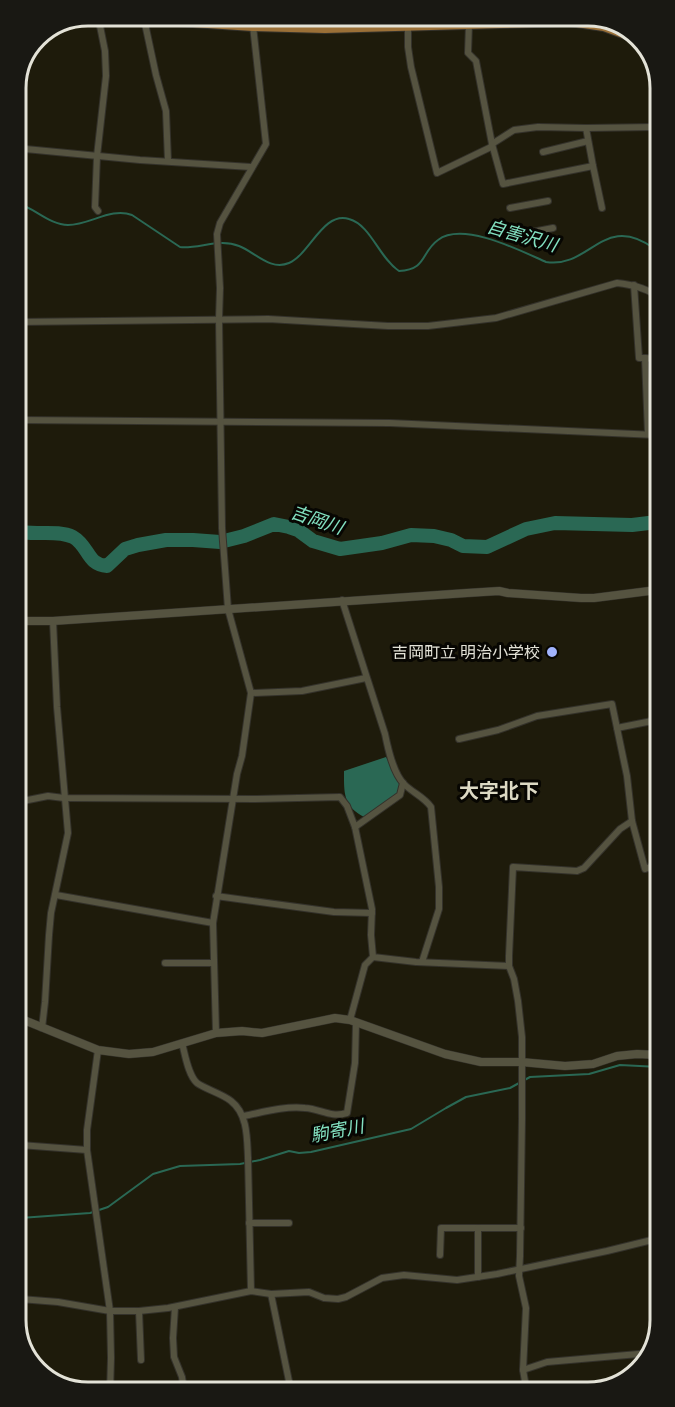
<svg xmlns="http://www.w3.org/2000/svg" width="675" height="1407" viewBox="0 0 675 1407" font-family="Roboto,'Noto Sans JP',sans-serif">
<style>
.water{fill:#2a6854}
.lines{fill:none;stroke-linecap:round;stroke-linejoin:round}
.stream{stroke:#2a6854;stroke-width:2}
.river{stroke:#2a6854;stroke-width:14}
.minor-casing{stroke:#34322b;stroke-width:8}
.tertiary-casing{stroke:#34322b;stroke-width:9}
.primary-casing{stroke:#34322b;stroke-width:12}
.minor{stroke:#555340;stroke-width:6}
.tertiary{stroke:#555340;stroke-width:8}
.primary{stroke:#9b7037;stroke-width:10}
.poi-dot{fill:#a1b3fd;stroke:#070602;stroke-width:2}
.labels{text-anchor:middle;stroke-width:6;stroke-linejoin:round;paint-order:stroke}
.poi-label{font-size:16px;fill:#e3e2d7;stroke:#070602;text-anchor:end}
.water-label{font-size:18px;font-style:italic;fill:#83e1c1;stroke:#070602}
.quarter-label{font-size:20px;font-weight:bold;fill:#dcd9c4;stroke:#070602}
.rim{fill:none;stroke:#e3e2d7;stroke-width:3}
</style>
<rect width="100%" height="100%" fill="#1e1b0b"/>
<path class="water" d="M386,757L401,786L398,794L364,817C343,806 344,793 344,771Z"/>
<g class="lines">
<g class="stream">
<path d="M16,203C34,207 49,225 68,225C90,225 111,207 132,215L180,247C199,249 219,238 239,246C255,252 270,271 289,263C310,254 323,211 349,219C371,225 379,258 399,271C427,270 421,252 438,240C463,221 521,251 546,262C591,269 603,211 655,249"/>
<polyline points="20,1218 90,1213 108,1207 153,1174 180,1166 240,1164 260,1160 289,1151 299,1153 311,1152 411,1129 446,1108 466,1097 510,1088 530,1077 589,1074 620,1065 659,1067"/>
</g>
<path class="river" d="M17,531C33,536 57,529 73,537C89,546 87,565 107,566L125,549L138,545L166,540H193L220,542L244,536L274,524L289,527L298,530L313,541L340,549L382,543L411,535L434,536L451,540L463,546L487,547L526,529L555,523L632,525L657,522"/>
<g class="minor-casing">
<g id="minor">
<polyline points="144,19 156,75 166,111 168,161"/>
<polyline points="469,24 468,53 476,61 492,144 503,184 593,166 586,128"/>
<polyline points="408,25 408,47 411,67 437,173 491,147 492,144 514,130 538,127 586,128 655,127"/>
<polyline points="325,28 325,15"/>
<polyline points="15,148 140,160 251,167"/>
<polyline points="543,152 588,141"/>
<polyline points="593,166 602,208"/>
<polyline points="510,208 548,201"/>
<polyline points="98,211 95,207 97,156 106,76 105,51 98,16"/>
<polyline points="517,235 553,228"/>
<polyline points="634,285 639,358 645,358"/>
<path d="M16,322L268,319L388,326H428L496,318L617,283C633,285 642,287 656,295"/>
<polyline points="17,420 390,423 656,435"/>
<polyline points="648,434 645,358 656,359"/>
<path d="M342,600L385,734C388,749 393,773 404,784C413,793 424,797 431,807L439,887V909L422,962"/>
<polyline points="251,693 302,691 366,678"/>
<polyline points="617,728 657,720"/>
<polyline points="459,739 498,730 537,716 612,704 627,776 632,821 645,869 658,864"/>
<polyline points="656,785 658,804"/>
<polyline points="18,802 48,796 64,798 256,799 340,797 347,806 355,827 372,909 371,935 373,957 416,962 509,966"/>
<polyline points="355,827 400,795 403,783"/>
<polyline points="56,895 213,923"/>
<polyline points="216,896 334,912 372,913"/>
<polyline points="165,963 214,963"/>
<polyline points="350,1020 365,965 373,957"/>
<polyline points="42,1028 45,1002 49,935 51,913 68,833 57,707 53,621"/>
<polyline points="216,1033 213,923 237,774 242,756 251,693 228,609 222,528 219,319 220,288 217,234 220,223 266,144 253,26"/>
<path d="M182,1043C185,1054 188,1075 197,1083C205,1089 223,1094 231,1101C248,1114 247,1139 248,1158L251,1291"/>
<polyline points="98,1050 87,1130 87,1150 110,1311 111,1358 110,1392"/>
<path d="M244,1116C264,1112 284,1106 305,1108C321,1109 330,1118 347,1113L355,1063L356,1023"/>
<polyline points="20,1145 87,1150"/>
<polyline points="249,1223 289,1223"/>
<polyline points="440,1255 441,1228 521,1228"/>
<polyline points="478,1277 478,1228"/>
<polyline points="271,1294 290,1386"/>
<polyline points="20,1299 58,1302 110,1311 139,1311 168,1308 251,1291 271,1294 309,1292 324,1298 338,1299 346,1297 382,1278 404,1275 457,1280 497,1274 607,1251 660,1238"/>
<polyline points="175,1307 173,1338 174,1357 182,1377 184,1391"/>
<polyline points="139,1311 141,1360"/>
<polyline points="523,1370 547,1362 650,1353"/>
<polyline points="526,1387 523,1370 526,1308 519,1276 520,1256 522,1118 522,1037 518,1001 514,979 509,966 509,956 513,867 577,871 584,868 620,829 632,821"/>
<polyline points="277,1390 287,1389 290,1386 297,1390"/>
</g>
</g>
<g class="tertiary-casing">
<g id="tertiary">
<polyline points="17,621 53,621 467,593 499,591 508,593 581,598 594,598 657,590"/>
<polyline points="19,1018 98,1050 129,1054 153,1052 216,1033 242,1031 262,1033 335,1018 350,1020 445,1054 481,1062 521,1062 565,1066 593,1064 617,1056 637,1054 659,1055"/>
</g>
</g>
<g class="primary-casing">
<polyline id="primary" points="87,15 253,26 325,28 570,21 604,26 637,38"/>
</g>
<use href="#minor" class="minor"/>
<use href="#tertiary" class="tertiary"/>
<use href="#primary" class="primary"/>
</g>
<circle class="poi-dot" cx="552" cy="652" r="6"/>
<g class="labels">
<g class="poi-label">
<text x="540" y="658">吉岡町立 明治小学校</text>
</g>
<g class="water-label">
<text transform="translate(522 236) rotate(16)" y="6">自害沢川</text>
<text transform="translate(317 520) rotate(19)" y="6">吉岡川</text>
<text transform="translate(337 1131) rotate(-11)" y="6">駒寄川</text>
</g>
<g class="quarter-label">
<text x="499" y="798">大字北下</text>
</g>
</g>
<path d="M0 0H675V1407H0ZM88 26H588A62 62 0 0 1 650 88V1320A62 62 0 0 1 588 1382H88A62 62 0 0 1 26 1320V88A62 62 0 0 1 88 26Z" fill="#191813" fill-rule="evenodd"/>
<path class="rim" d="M88 26H588A62 62 0 0 1 650 88V1320A62 62 0 0 1 588 1382H88A62 62 0 0 1 26 1320V88A62 62 0 0 1 88 26Z"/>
</svg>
